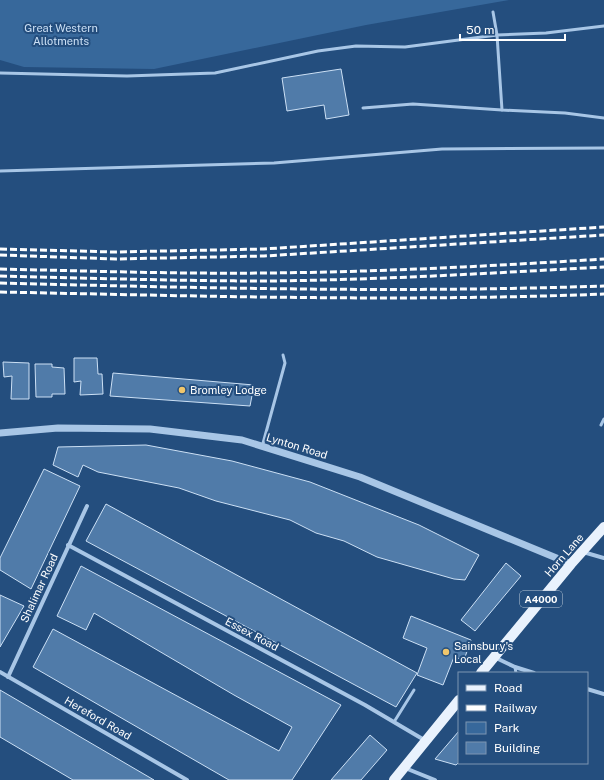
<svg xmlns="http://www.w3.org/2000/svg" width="604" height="780" viewBox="0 0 604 780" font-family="'Public Sans',sans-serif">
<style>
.green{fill:#37689b}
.building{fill:#507ba9;stroke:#cce0f5}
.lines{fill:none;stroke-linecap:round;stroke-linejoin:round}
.service{stroke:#a8c6e6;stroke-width:3}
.minor{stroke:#a8c6e6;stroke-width:4}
.tertiary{stroke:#a8c6e6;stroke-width:7}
.primary{stroke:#e9f2fd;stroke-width:10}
.rail{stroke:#fff;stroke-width:3;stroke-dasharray:7 3;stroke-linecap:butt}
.poi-dot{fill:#f0c66c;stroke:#244e7e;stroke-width:1.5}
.labels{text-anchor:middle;stroke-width:4;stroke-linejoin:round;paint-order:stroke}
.shield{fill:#244e7e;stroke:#bdcad8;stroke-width:1}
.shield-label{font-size:10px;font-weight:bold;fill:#fff}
.park-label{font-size:11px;fill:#cce0f5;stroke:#244e7e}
.poi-label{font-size:11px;fill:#fff;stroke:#244e7e;text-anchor:start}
.street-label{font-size:11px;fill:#fff;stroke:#244e7e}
</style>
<rect width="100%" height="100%" fill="#244e7e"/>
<polygon class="green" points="0,0 509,0 366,25 154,69 24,67 0,60"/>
<g class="building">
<polygon points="341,69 349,115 326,119 324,105 287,111 282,78"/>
<polygon points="74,358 97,358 98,374 102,374 103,394 80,395 81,381 74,382"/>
<polygon points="3,362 29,363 29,399 11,399 12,376 4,377"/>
<polygon points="35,364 52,364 52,367 64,368 65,394 52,394 52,397 36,397"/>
<polygon points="113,373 254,385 250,406 110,396"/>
<polygon points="146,445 232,461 310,482 419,525 479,555 465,580 454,579 377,557 344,541 316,533 290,520 216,501 179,488 98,472 83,465 78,477 53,465 58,447"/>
<polygon points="44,469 80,486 31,589 0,570 0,558"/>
<polygon points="106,504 417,673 396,707 86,541"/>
<polygon points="506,563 521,576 475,631 461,620"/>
<polygon points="81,566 341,705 292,780 229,780 33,667 53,629 279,751 292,727 234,695 94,613 86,630 57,616"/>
<polygon points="0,595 24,606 0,647"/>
<polygon points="411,616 471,640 464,660 454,657 443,685 417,675 427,648 403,638"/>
<polygon points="0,690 154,780 73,780 0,737"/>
<polygon points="459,731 459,762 456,765 435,759"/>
<polygon points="370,735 387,750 361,780 331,780"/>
</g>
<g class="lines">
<g class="service">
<polyline points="493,12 497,35 502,110 565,113 604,118"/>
<polyline points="0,73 127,76 215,73 318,51 356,46 405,47 497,35 546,33 604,26"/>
<polyline points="363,108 413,104 502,110"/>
<polyline points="0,171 274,163 442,149 604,148"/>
<polyline points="601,425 604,419"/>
<polyline points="262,447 285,363 283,355"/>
<polyline points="515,667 516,673"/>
<polyline points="394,722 414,690"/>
</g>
<g class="minor">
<polyline points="68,545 365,705 426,741"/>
<polyline points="583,552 604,558"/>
<polyline points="494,657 515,667 534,673"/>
<polyline points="0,672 187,780"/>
<polyline points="8,677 87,506"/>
<polyline points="587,689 604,694"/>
<polyline points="405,768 435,780"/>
</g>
<polyline class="tertiary" points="0,433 58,428 150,429 242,440 360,477 571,564"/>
<g class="primary">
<polyline points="481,673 571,564 604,527"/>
<polyline points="394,780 459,700"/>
</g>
<g class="rail">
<polyline points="0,249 114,252 264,249 604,227"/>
<polyline points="0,255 116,259 264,256 604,235"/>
<path d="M0,269C89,271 178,274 267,273C379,272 492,266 604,259"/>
<path d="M0,276C89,278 178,281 267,281C379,280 492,273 604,267"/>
<path d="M0,283C201,288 403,293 604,286"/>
<path d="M0,292C201,296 403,302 604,294"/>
</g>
</g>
<g class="poi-dot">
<circle cx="182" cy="390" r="4"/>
<circle cx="446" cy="652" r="4"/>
</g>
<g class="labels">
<rect class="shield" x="520" y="591" width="42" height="16" rx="3"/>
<g class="shield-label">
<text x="541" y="603">A4000</text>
</g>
<g class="park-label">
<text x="61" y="32">Great Western<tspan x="61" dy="13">Allotments</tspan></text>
</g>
<g class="poi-label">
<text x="190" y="394">Bromley Lodge</text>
<text x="454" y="650">Sainsbury's<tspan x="454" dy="13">Local</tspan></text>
</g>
<g class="street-label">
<text transform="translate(297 446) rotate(17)" y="4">Lynton Road</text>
<text transform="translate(564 555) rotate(-49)" y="4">Horn Lane</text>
<text transform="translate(39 588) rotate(-65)" y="4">Shalimar Road</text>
<text transform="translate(252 634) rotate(28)" y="4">Essex Road</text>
<text transform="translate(98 718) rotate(30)" y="4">Hereford Road</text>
</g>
</g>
<rect x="458" y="672" width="130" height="92" fill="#244e7e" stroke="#7c95b2"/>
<rect x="466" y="685" width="20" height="6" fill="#e9f2fd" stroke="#7c95b2"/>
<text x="494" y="692" font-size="12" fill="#ffffff">Road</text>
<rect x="466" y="705" width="20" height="6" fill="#ffffff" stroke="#7c95b2"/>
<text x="494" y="712" font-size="12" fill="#ffffff">Railway</text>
<rect x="466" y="722" width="20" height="12" fill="#37689b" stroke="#7c95b2"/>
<text x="494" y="732" font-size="12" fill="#ffffff">Park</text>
<rect x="466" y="742" width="20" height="12" fill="#507ba9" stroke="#7c95b2"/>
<text x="494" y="752" font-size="12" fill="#ffffff">Building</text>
<path d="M460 34v6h105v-6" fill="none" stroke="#ffffff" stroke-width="2"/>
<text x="466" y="34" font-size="12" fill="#ffffff" stroke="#244e7e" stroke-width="3" paint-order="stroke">50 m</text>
</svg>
